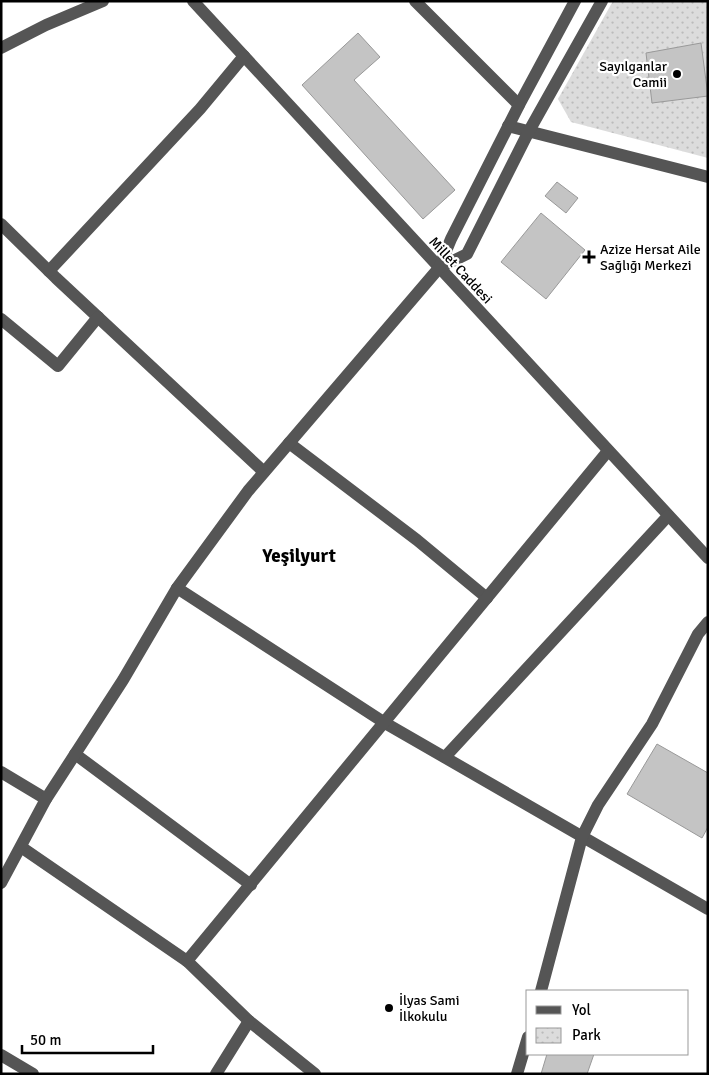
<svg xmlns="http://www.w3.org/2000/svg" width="709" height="1075" viewBox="0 0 709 1075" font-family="Signika,sans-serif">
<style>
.park{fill:url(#park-dots)}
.building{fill:#c4c4c4;stroke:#999}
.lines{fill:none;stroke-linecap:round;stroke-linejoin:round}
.minor{stroke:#555;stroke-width:12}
.poi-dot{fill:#000;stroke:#fff;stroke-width:2}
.labels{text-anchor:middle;stroke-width:4.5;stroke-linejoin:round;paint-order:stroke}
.poi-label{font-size:14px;fill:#000;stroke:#fff;text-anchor:start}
.street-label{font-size:14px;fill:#000;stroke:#fff}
.district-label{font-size:19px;font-weight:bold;fill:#000;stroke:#fff}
</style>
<defs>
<pattern id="park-dots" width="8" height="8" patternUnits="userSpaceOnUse" patternTransform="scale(1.25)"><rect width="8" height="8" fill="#dcdcdc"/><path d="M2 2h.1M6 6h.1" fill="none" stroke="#bbb" stroke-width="1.8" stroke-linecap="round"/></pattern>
</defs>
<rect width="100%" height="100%" fill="#fff"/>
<polygon class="park" points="613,1 708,1 708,158 571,122 558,99"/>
<g class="building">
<polygon points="358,33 380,57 354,80 455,190 423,219 302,85"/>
<polygon points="701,43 708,96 652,103 646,53"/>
<polygon points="557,182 578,198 566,213 545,196"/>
<polygon points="541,213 585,250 546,299 501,262"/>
<polygon points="657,744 708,773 708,827 702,838 627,794"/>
<polygon points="547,1054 594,1054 587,1074 541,1074"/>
</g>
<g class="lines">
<g class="minor">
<polyline points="193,1 708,558"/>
<polyline points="415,1 519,105"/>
<polyline points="1,48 46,25 103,1"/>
<polyline points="508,126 708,177"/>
<polyline points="1,224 56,278 264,472"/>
<polyline points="439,268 467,254 529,131 602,1"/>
<polyline points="49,271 200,109 244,56"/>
<polyline points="1,319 58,366 98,317"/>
<polyline points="289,443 417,540 487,598"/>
<polyline points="177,588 385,723 708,909"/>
<polyline points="75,754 251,885"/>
<polyline points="445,757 668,516"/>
<polyline points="1,772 46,799"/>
<polyline points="21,847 187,961 249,1021 315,1074"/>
<polyline points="1,883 46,799 123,680 177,588 248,491 439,268 451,239 519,105 575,1"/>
<polyline points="187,961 608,451"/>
<polyline points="541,991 582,837 598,805 652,724 698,634 708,622"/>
<polyline points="1,1055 33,1074"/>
<polyline points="216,1074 249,1021"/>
<polyline points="517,1074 528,1037"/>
</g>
</g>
<g class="poi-dot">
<circle cx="677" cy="74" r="5"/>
<path d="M586.5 249.5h5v5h5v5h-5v5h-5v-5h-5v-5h5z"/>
<circle cx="389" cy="1008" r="5"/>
</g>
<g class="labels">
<g class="poi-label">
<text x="667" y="71" text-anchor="end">Sayılganlar<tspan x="667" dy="16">Camii</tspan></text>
<text x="600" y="254">Azize Hersat Aile<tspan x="600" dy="16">Sağlığı Merkezi</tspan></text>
<text x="399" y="1005">İlyas Sami<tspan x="399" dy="16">İlkokulu</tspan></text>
</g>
<g class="street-label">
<text transform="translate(461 270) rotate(47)" y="5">Millet Caddesi</text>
</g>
<g class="district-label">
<text x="299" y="562">Yeşilyurt</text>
</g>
</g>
<rect width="709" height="1075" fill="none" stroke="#000000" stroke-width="5"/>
<rect x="526" y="990" width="162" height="65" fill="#ffffff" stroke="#999999"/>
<rect x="536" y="1006" width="25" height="8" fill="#555555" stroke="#999999"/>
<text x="572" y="1015" font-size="15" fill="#000000">Yol</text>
<rect x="536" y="1028" width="25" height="15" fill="url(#park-dots)" stroke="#999999"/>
<text x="572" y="1040" font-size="15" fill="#000000">Park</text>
<path d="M22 1045v8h131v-8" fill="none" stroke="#000000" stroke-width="2.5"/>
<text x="30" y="1045" font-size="15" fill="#000000" stroke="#ffffff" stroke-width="4" paint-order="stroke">50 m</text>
</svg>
